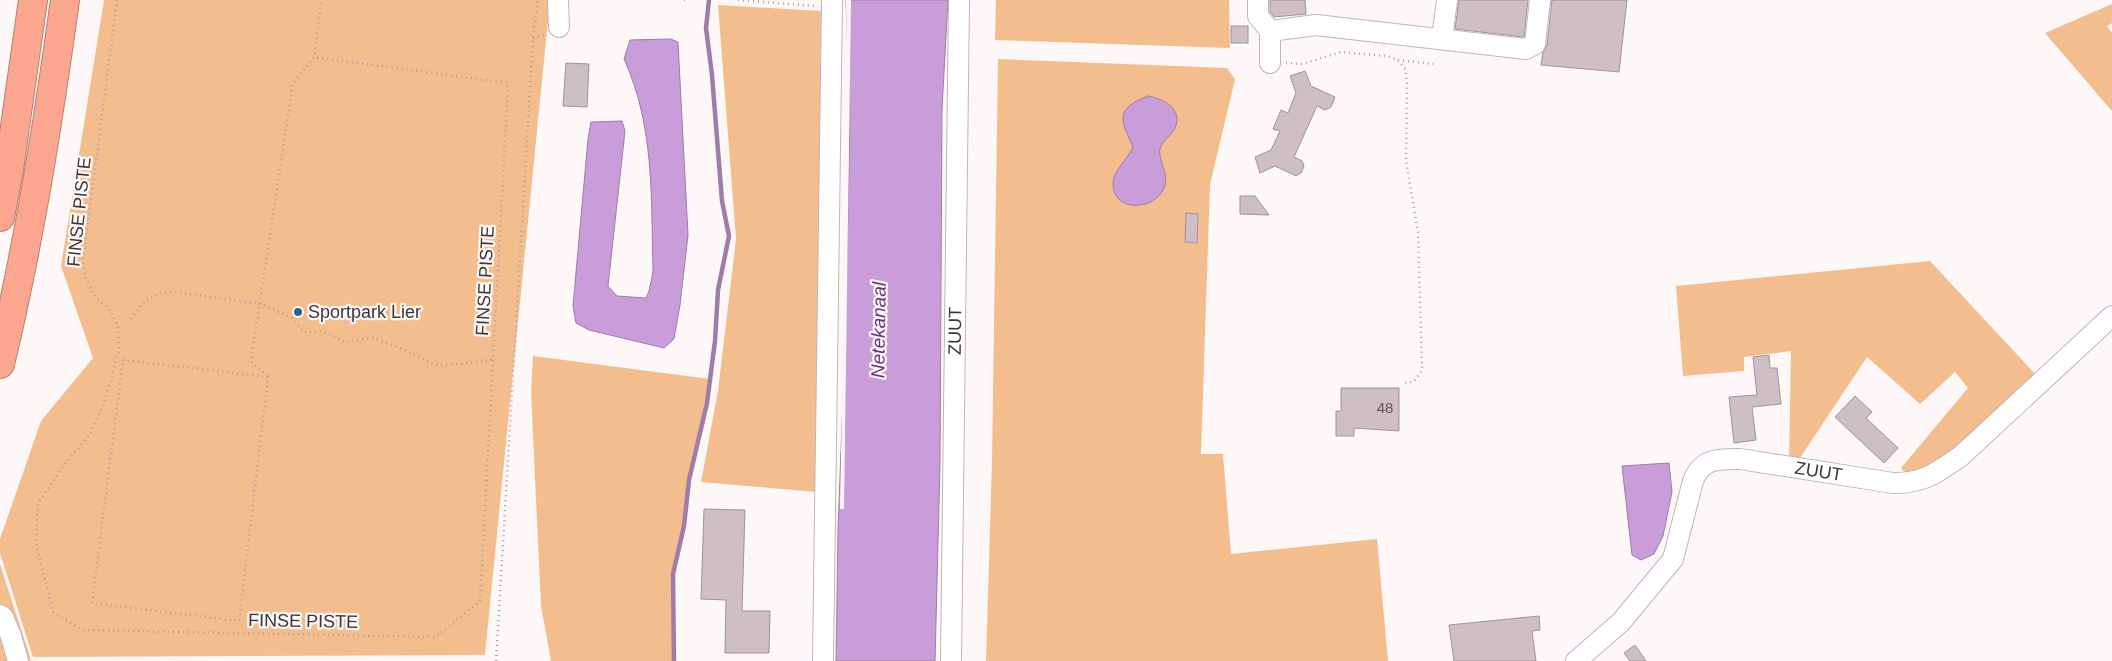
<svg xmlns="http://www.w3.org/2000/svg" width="2112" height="661" viewBox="0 0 2112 661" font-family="Arial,sans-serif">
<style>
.green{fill:#f3bd8e}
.water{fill:#c99cda;stroke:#9f7da9}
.pier{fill:#fef7f8}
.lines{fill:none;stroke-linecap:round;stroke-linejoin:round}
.stream{stroke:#9f7da9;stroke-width:4.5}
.building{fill:#cebfc7;stroke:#a09299}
.minor-casing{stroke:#c4b3b5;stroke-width:22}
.highway-casing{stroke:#b87f71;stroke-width:30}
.path{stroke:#a9a2a3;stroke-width:2.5;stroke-dasharray:1 4;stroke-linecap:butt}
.minor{stroke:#fff;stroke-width:20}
.highway{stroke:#fba790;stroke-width:28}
.poi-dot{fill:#2f617e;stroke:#fef7f8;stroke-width:2}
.labels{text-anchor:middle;stroke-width:4.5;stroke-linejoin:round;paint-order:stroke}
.number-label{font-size:15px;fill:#61585b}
.street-label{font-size:18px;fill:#3d3637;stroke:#fef7f8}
.poi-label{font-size:18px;fill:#3d3637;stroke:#fef7f8;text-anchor:start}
.water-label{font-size:19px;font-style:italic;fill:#6b337e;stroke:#fef7f8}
</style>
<rect width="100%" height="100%" fill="#fef7f8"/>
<g class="green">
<polygon points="104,0 550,0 485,655 33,657 0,553 0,539 41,421 93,358 61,266"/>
<polygon points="996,0 1229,0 1230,48 995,40"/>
<polygon points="2112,4 2112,23 2107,26 2112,33 2112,111 2045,33"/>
<polygon points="718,5 821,11 816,492 701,482 718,391 736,239"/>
<polygon points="998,59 1227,68 1235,79 1210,185 1201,454 1223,454 1231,554 1377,539 1388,661 986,661 992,460"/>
<polygon points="1930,261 2038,377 1937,468 1910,478 1901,468 1968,388 1955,372 1920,404 1867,357 1798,461 1789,462 1791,351 1744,357 1744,371 1683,376 1676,286"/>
<polygon points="533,356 710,379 707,403 689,480 684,526 673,574 674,661 551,661 541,606 531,392"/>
<polygon points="0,564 31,660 30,661 0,661"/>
</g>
<g class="water">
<polygon points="846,0 948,0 942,109 940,464 935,661 836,661 838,529 845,348 850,116"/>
<path d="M671,39L678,42L688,235L680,305L674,339L664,348L589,330L576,323L573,306L588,139L591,122L622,121L625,131L608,286L617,296L646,298L649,291L653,272C651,199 655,127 624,59L630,40Z"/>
<path d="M1148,96C1162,98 1184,109 1175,128C1172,135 1164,139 1161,146C1155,158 1172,175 1163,190C1151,212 1112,211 1113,183C1114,169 1128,159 1133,147C1120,119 1115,109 1148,96Z"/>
<polygon points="1669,463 1672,492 1663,536 1654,554 1641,560 1632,555 1622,466"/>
</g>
<polygon class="pier" points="846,0 851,0 844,509 840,509 848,116"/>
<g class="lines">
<polyline class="stream" points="674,661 673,574 684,526 689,480 707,403 715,341 718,290 729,236 722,201 712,75 706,28 709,0"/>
</g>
<g class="building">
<polygon points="1270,0 1305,0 1306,14 1274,17 1270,12"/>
<polygon points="1459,0 1528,0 1524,37 1455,29"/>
<polygon points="1552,0 1627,0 1619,72 1541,65 1543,52 1547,45"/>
<rect x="1231" y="26" width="17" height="17"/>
<polygon points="566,63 589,64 587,107 563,106"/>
<polygon points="1305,71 1311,86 1335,97 1331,107 1325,110 1317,106 1294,157 1302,161 1304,166 1301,173 1296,176 1275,166 1260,173 1255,157 1271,150 1280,131 1273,129 1281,110 1288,113 1296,93 1290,76"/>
<polygon points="1240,196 1255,196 1269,215 1240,214"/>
<polygon points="1186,213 1198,214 1197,243 1185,242"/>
<polygon points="1769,355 1770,368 1777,368 1781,404 1752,407 1756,440 1734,443 1729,397 1757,395 1753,357"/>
<polygon points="1341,388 1399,388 1399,431 1354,428 1354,436 1336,436 1336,411 1341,411"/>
<polygon points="1855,396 1872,412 1866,418 1898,448 1884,463 1835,417"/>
<polygon points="704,509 745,510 742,611 770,611 769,653 725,653 726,600 701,599"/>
<polygon points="1539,616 1540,630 1532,631 1536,661 1454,661 1449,625"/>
<polygon points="1635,645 1646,661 1630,661 1624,653"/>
</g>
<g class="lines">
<g class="minor-casing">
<g id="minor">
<polyline points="558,0 559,27"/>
<polyline points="1258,0 1258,16 1270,31"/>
<polyline points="1442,39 1447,0"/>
<polyline points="1270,63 1270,31 1316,25 1526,49 1535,44 1540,0"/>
<polyline points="0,615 3,617 11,636 18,661"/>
<polyline points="823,661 832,0"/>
<path id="s1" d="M951,661L959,0"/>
<path id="s2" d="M1576,661L1621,622L1673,559L1693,481C1702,458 1718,459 1740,459L1893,483C1923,484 1938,472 1961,456L2112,316"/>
</g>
</g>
<g class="highway-casing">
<g id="highway">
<polyline points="0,217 9,169 33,0"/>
<path d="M0,364C29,244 48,123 65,0"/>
</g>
</g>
<g class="path">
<polyline points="117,0 83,262 86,278 94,295 109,309 118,326 119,351 104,403 88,437 64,465 38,503 36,543 53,612 82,630 436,637 480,601 508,83 314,57"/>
<polyline points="684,0 685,0"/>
<polyline points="738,0 815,6"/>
<polyline points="533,38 544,35"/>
<polyline points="1398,60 1434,64"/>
<polyline points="1286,63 1302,64 1341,52 1387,56 1398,60 1405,69 1407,83 1406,161 1418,232 1422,367 1420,374 1413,382 1404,383"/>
<polyline points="131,319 144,302 160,293 175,292 260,304 292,318 304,332 323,331 345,342 373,338 405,350 434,365 464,364 493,359"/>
<polygon points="123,360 268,377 239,621 92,603"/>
<polyline points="267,376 251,361 293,83 314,57 321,0"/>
<polyline points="496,661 533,38 538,0"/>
</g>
<use href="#minor" class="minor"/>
<use href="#highway" class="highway"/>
</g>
<circle class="poi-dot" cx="298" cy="312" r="5"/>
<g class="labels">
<g class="number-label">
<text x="1385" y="413">48</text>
</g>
<g class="street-label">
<text transform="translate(79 212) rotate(-84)" y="6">FINSE PISTE</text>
<text transform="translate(485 281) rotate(-87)" y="6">FINSE PISTE</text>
<text dy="6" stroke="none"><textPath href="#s1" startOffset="330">ZUUT</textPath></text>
<text dy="6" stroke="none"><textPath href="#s2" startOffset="358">ZUUT</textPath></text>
<text transform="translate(303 621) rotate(1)" y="6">FINSE PISTE</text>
</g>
<g class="poi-label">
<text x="308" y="318">Sportpark Lier</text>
</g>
<g class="water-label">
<text transform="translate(878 330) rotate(-89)" y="7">Netekanaal</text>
</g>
</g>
</svg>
